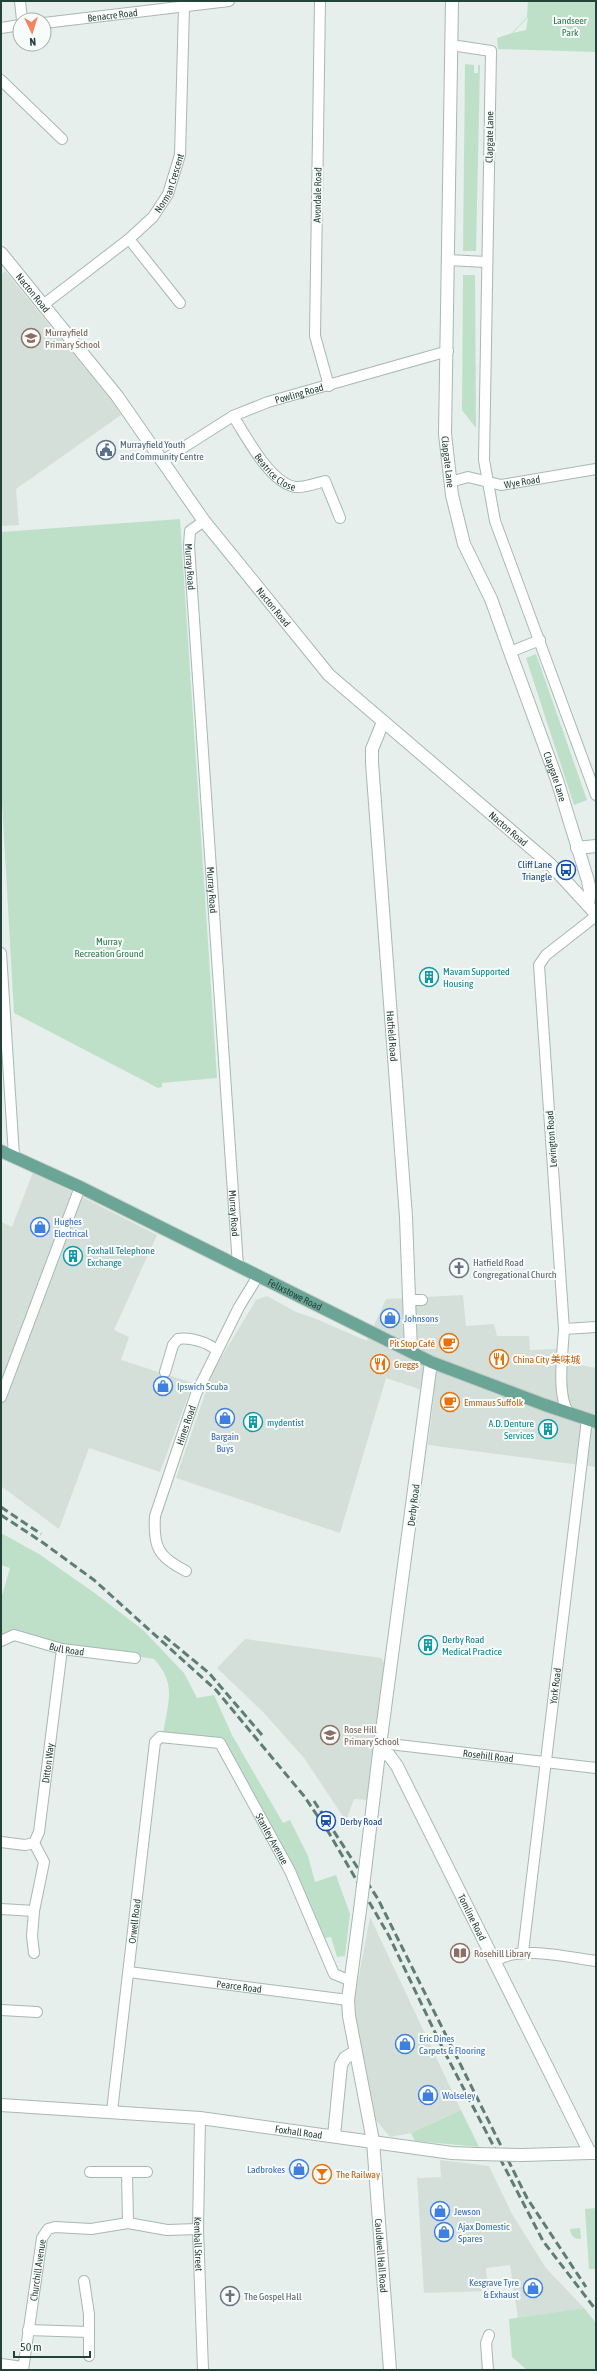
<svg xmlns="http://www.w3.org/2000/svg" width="597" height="2371" viewBox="0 0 597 2371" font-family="'Asap Condensed','Noto Sans SC',sans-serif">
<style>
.built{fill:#d4dfda}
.green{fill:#bfe0c8;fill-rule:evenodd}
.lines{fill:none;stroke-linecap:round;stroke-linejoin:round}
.minor-casing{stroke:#a8b8b2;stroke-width:12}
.tertiary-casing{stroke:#a8b8b2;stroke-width:14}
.secondary-casing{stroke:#a4bbb3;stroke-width:14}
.primary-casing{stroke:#c2cac8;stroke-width:14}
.minor{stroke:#fff;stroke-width:10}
.tertiary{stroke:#fff;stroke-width:12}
.secondary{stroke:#fff;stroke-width:12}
.primary{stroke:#6aa596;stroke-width:12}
.rail{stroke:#5f7d75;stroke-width:3;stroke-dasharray:8 4;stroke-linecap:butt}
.tertiary-bridge-casing{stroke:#a8b8b2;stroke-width:14;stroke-linecap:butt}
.tertiary-bridge{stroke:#fff;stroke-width:12}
.labels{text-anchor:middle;stroke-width:4;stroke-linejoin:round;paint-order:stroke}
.street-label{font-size:10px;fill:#24423a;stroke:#f7fbf9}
.park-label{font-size:10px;fill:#2d7a4b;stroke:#f7fbf9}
.education-label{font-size:10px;fill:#785e54;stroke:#f7fbf9;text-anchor:start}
.service-label{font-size:10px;fill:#4e5e75;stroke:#f7fbf9;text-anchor:start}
.transit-label{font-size:10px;fill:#164399;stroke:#f7fbf9;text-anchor:end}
.culture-label{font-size:10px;fill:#0d838f;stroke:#f7fbf9;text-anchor:start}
.shop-label{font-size:10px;fill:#366cbe;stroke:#f7fbf9;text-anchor:start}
.worship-label{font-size:10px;fill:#5b616d;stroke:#f7fbf9;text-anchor:start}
.food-label{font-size:10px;fill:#c56008;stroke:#f7fbf9;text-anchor:start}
</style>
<rect width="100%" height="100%" fill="#e6efeb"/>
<g class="built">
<polygon points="5,271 112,401 121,415 16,489 19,525 1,526 1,275"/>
<polygon points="33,1172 157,1235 114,1330 129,1337 121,1360 193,1383 160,1472 89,1448 59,1529 1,1486 1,1222 12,1227"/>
<polygon points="463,1295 466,1326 494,1324 497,1336 529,1336 530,1350 560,1349 561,1361 596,1368 596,1467 428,1445 434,1394 386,1378 340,1533 176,1478 213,1371 256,1300 267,1296 296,1312 314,1318 367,1341 386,1299"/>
<polygon points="245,1639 381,1658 386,1666 369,1800 354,1799 346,1821 304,1758 263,1712 217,1668"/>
<polygon points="370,1917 461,2110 411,2133 390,2137 375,2119 360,2053 354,2002"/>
<polygon points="440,2160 489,2166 512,2214 546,2268 584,2308 518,2318 510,2265 486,2268 488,2291 424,2293 417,2178 441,2177"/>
</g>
<g class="green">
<path d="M528,1H596V52L498,49L497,38L512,33L527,17ZM528,18L526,30L513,33L527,18Z"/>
<polygon points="465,64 474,65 474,73 478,73 478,65 480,65 476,251 463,251"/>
<polygon points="463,275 475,275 476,428 462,410"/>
<polygon points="180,519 217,1078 162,1083 162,1087 158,1088 14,1013 1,785 1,532"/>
<polygon points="536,654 587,800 574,805 526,658"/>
<path d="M1,1533L39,1554L96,1594L143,1630L184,1673L197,1698L214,1695L232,1735L283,1823L290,1820L308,1856L315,1882L336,1875L350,1914L345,1956L337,1957L331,1937L319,1939L290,1871L220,1743L163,1735C167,1704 178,1685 154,1659L14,1635L1,1641V1599L10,1568L1,1565Z"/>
<polygon points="461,2110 479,2147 415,2141 411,2133"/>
<polygon points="596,2208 596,2269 589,2269 585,2209"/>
<path d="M580,2228L581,2239C574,2239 571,2236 570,2229Z"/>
<polygon points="584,2308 596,2323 596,2370 527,2370 512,2357 509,2319"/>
</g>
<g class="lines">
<g class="minor-casing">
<g id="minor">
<polyline points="20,1 22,20"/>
<polyline points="320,1 315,336 329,386"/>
<path id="s1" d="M44,23L229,1"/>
<polyline points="1,28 20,25"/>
<polyline points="451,45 491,51 484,460 495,521 596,795"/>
<polyline points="1,80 62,139"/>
<polyline points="129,239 180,303"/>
<polyline points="448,260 486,262"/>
<path id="s2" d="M43,305L129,239L153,217L168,194L180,155L184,7"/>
<path id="s3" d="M233,416C247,437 269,482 295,487C304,488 317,483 325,481L340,518"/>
<path id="s4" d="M162,461L233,416L268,402L448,351"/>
<path id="s5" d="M450,482L468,477L501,485L596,469"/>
<path id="s6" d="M204,521L190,531L189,546L238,1266"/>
<polyline points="510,652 540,640"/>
<polyline points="1,953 14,1156"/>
<polyline points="410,1300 422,1300"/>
<polyline points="564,1329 596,1327"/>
<path d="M165,1372L173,1345L178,1339C189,1337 208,1342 216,1350"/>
<polyline points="1,1397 80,1187"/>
<path d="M569,1413C556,1396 563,1350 564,1329L539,965L546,955L596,916"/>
<path id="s7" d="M186,1571C158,1557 153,1547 155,1516L196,1394L239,1307L258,1276"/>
<path id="s8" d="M1,1641L14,1635L62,1649L135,1658"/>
<path id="s9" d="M381,1743L596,1768"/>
<path id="s10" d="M1,1842L25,1845L34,1843L39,1832L62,1649"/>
<polyline points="1,1909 34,1911 44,1862 34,1843"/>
<polyline points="34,1911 32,1936 34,1953"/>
<path id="s11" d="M523,1952L587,1419"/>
<path d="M495,1961C521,1945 566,1957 596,1961"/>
<path id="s12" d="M129,1972L348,2000"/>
<polyline points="1,2010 37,2012"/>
<path id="s13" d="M112,2111L155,1742L160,1737L220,1743L290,1871L334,1974L351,1981"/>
<path id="s14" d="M200,2118L198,2229L203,2370"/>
<polyline points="90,2172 147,2172"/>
<polyline points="127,2172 128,2223"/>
<polyline points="84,2281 89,2314 89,2356"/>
<polyline points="28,2330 89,2332"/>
<polyline points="1,2364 23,2367"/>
<path id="s15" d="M23,2370L42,2238L48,2229L55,2227L91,2229L128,2223L167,2230L198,2229"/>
<polyline points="488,2370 486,2343 489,2335"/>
</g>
</g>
<g class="tertiary-casing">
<g id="tertiary">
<path id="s16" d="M452,1L445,434L452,495L464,544L491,599L510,652L557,780L588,881L590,891L588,904"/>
<path id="s17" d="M1,253L117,396L204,521L329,675L550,864L596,914"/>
<path id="s18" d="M383,722L372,749V763L406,1217L411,1351"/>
<polyline points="577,848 596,846"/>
<polyline points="366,1862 379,1753"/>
<path id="s19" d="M360,1910L348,2000L349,2016L373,2141L390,2370"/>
<path id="s20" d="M1,2105L200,2118L452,2153L476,2154"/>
<polyline points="334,2136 341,2065 345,2058 355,2052"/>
<polyline points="522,2155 590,2153"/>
</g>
</g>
<g class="secondary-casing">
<g id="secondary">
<path id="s21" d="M431,1362L379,1753L389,1755L397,1766L590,2153H596"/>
</g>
</g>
<g class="primary-casing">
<g id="primary">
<path id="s22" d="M1,1151L80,1187L431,1362L545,1405L596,1422"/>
</g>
</g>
<use href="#minor" class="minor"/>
<use href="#tertiary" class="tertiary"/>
<use href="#secondary" class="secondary"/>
<use href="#primary" class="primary"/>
<g class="rail">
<polyline points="1,1507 41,1534"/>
<polyline points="1,1515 42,1542 94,1580 216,1690 304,1796 329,1833 389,1936 443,2049 543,2241 596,2310"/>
<polyline points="164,1636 209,1673 262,1735"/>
<polyline points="314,1801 378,1899 527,2198 586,2287"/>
</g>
<g class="tertiary-bridge-casing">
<g id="tertiary-bridge">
<polyline points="360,1910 366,1862"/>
<polyline points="476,2154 522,2155"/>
</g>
</g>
<use href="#tertiary-bridge" class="tertiary-bridge"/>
</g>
<defs>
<g id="school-ring" transform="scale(1)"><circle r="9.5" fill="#f7fbf9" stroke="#8d6e63" stroke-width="1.5"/><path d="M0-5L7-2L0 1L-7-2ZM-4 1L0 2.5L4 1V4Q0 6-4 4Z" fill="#8d6e63"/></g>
<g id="civic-ring" transform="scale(1)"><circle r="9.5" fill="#f7fbf9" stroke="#5c6f8a" stroke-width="1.5"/><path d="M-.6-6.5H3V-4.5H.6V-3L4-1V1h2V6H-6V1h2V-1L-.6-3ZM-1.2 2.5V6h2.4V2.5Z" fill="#5c6f8a"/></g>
<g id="bus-ring" transform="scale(1)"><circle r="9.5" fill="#f7fbf9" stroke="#1a4fb4" stroke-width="1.5"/><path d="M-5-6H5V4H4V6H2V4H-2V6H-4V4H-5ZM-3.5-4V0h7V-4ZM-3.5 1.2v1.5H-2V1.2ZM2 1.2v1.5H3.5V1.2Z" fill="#1a4fb4"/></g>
<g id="building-ring" transform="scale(1)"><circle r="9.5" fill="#f7fbf9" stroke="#0f9aa8" stroke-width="1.5"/><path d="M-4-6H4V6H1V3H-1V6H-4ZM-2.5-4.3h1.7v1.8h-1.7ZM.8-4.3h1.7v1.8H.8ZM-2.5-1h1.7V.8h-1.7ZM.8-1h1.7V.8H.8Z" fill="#0f9aa8"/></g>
<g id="shop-ring" transform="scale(1)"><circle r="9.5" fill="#f7fbf9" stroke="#3f7fe0" stroke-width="1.5"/><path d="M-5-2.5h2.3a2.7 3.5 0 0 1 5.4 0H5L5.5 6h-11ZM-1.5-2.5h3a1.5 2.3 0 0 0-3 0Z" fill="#3f7fe0"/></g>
<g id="church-ring" transform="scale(1)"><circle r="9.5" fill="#f7fbf9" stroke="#6b7280" stroke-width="1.5"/><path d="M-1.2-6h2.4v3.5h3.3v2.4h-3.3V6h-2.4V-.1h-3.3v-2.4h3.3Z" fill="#6b7280"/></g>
<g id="cafe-ring" transform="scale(1)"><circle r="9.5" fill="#f7fbf9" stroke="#e8710a" stroke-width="1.5"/><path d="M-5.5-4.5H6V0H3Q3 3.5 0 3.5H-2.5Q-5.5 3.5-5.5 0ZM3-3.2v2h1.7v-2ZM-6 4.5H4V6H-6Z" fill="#e8710a"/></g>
<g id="restaurant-ring" transform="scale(1)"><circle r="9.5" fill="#f7fbf9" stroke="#e8710a" stroke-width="1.5"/><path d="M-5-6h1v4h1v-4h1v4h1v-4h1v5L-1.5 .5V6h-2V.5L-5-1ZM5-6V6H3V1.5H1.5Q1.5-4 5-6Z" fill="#e8710a"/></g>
<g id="station-ring" transform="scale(1)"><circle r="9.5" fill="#f7fbf9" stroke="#1a4fb4" stroke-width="1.5"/><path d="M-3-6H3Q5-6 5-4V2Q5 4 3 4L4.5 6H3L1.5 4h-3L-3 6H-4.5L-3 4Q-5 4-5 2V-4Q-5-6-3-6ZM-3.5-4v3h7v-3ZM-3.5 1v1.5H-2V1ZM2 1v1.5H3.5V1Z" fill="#1a4fb4"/></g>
<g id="library-ring" transform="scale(1)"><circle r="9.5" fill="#f7fbf9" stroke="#8d6e63" stroke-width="1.5"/><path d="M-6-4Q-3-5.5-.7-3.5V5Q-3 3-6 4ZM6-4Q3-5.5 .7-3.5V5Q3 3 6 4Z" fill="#8d6e63"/></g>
<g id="bar-ring" transform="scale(1)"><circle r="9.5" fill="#f7fbf9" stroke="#e8710a" stroke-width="1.5"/><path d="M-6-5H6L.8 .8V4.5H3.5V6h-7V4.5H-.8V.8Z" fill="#e8710a"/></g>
</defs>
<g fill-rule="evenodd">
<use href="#school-ring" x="31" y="338"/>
<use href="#civic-ring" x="106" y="450"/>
<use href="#bus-ring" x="566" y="870"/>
<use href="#building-ring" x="429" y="977"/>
<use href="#shop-ring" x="40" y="1227"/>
<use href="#building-ring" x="73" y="1256"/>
<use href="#church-ring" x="459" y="1268"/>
<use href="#shop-ring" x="390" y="1318"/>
<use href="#cafe-ring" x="449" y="1343"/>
<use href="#restaurant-ring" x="499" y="1359"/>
<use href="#restaurant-ring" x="380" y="1364"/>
<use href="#shop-ring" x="163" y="1386"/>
<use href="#cafe-ring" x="450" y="1402"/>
<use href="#shop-ring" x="225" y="1418"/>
<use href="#building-ring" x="253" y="1422"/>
<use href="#building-ring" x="548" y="1429"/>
<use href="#building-ring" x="428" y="1645"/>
<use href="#school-ring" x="330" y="1735"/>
<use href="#station-ring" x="326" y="1821"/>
<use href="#library-ring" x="460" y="1953"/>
<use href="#shop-ring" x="405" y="2044"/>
<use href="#shop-ring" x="428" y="2095"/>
<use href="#shop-ring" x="299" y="2169"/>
<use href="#bar-ring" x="322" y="2174"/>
<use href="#shop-ring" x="440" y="2211"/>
<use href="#shop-ring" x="444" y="2232"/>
<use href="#shop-ring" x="533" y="2288"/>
<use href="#church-ring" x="230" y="2296"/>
</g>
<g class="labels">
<g class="street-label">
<text dy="4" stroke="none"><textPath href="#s1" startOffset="69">Benacre Road</textPath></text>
<text transform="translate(489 137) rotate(-89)" y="4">Clapgate Lane</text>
<text dy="4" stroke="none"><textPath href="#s2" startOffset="179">Norman Crescent</textPath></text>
<text transform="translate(317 195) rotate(-89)" y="4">Avondale Road</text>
<text dy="4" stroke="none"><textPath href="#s17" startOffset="51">Nacton Road</textPath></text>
<text dy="4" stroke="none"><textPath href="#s4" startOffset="154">Powling Road</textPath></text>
<text dy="4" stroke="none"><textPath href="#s16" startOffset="461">Clapgate Lane</textPath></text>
<text dy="4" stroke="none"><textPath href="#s3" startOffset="71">Beatrice Close</textPath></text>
<text dy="4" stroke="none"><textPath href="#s5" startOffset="74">Wye Road</textPath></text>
<text dy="4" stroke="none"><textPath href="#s6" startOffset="53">Murray Road</textPath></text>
<text dy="4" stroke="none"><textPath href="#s17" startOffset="447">Nacton Road</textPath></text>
<text dy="4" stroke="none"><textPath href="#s16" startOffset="795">Clapgate Lane</textPath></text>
<text dy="4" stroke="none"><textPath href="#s17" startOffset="771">Nacton Road</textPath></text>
<text dy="4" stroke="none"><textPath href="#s6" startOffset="377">Murray Road</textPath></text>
<text dy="4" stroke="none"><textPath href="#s18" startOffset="317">Hatfield Road</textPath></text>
<text transform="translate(551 1139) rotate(-94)" y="4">Levington Road</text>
<text dy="4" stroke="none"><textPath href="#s6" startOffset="701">Murray Road</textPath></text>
<text dy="4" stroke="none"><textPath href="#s22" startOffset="327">Felixstowe Road</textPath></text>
<text dy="4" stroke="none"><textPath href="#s7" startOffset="165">Hines Road</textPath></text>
<text transform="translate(413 1505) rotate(-83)" y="4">Derby Road</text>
<text dy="4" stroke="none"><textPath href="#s8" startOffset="69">Bull Road</textPath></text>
<text dy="4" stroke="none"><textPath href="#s11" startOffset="268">York Road</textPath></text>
<text dy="4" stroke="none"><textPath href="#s9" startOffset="108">Rosehill Road</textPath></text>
<text dy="4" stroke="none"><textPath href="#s10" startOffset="115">Ditton Way</textPath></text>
<text dy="4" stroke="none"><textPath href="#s13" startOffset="548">Stanley Avenue</textPath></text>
<text dy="4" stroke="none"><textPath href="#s21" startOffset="587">Tomline Road</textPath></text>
<text dy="4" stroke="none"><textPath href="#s13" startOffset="191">Orwell Road</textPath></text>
<text dy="4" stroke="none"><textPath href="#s12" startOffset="111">Pearce Road</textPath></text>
<text dy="4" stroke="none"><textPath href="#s20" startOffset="299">Foxhall Road</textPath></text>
<text dy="4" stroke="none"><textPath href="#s14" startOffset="126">Kemball Street</textPath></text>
<text dy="4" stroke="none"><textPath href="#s19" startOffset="349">Cauldwell Hall Road</textPath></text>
<text dy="4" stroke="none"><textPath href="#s15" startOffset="101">Churchill Avenue</textPath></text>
</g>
<g class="park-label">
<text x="570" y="24">Landseer<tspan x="570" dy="12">Park</tspan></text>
<text x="109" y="945">Murray<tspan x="109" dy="12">Recreation Ground</tspan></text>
</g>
<g class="education-label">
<text x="45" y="336">Murrayfield<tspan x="45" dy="12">Primary School</tspan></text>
<text x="344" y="1733">Rose Hill<tspan x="344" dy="12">Primary School</tspan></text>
<text x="474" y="1957">Rosehill Library</text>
</g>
<g class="service-label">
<text x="120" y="448">Murrayfield Youth<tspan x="120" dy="12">and Community Centre</tspan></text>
</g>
<g class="transit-label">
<text x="552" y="868">Cliff Lane<tspan x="552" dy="12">Triangle</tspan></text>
<text x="340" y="1825" text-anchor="start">Derby Road</text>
</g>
<g class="culture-label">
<text x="443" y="975">Mavam Supported<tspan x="443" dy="12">Housing</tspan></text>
<text x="87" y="1254">Foxhall Telephone<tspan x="87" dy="12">Exchange</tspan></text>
<text x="267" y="1426">mydentist</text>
<text x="534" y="1427" text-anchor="end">A.D. Denture<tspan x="534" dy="12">Services</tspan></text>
<text x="442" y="1643">Derby Road<tspan x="442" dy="12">Medical Practice</tspan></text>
</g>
<g class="shop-label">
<text x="54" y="1225">Hughes<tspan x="54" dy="12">Electrical</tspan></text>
<text x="404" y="1322">Johnsons</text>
<text x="177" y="1390">Ipswich Scuba</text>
<text x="225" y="1440" text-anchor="middle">Bargain<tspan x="225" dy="12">Buys</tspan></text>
<text x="419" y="2042">Eric Dines<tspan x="419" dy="12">Carpets &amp; Flooring</tspan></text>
<text x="442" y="2099">Wolseley</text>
<text x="285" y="2173" text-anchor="end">Ladbrokes</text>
<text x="454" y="2215">Jewson</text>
<text x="458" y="2230">Ajax Domestic<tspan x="458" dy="12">Spares</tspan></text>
<text x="519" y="2286" text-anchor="end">Kesgrave Tyre<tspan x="519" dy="12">&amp; Exhaust</tspan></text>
</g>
<g class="worship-label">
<text x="473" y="1266">Hatfield Road<tspan x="473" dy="12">Congregational Church</tspan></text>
<text x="244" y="2300">The Gospel Hall</text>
</g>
<g class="food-label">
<text x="435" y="1347" text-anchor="end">Pit Stop Café</text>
<text x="513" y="1363">China City 美味城</text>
<text x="394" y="1368">Greggs</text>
<text x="464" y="1406">Emmaus Suffolk</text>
<text x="336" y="2178">The Railway</text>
</g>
</g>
<rect width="597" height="2371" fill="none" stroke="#24423a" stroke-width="4"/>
<g transform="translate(32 32) rotate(176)"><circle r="19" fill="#f7fbf9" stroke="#a3b1ad"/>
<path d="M0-3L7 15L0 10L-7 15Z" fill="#f4845f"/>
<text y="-6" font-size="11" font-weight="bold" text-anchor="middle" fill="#24423a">N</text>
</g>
<path d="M14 2351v6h76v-6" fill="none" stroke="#24423a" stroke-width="2"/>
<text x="20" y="2351" font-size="12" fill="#24423a" stroke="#f7fbf9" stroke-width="3" paint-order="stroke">50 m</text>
</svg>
